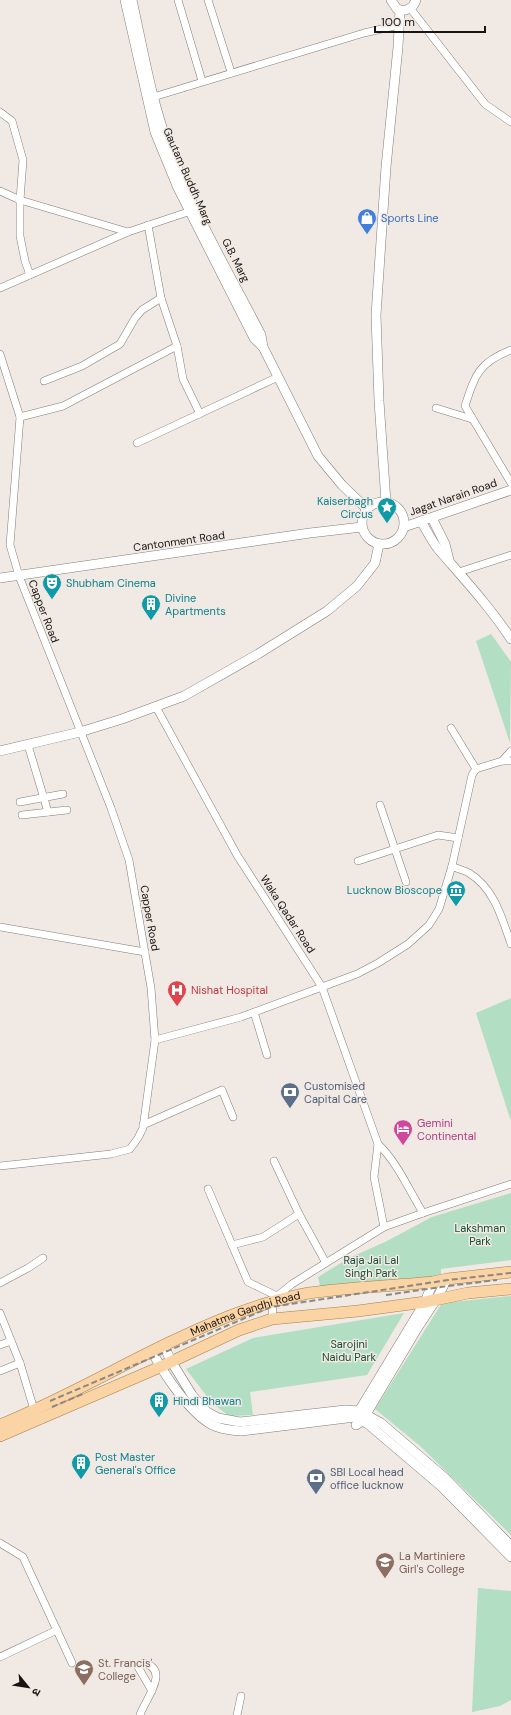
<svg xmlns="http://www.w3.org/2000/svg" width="511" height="1715" viewBox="0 0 511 1715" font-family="'DM Sans','Noto Sans Devanagari',sans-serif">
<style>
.green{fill:#b2dec3}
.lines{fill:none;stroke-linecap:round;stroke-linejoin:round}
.minor-casing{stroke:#847d77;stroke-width:8}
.tertiary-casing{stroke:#847d77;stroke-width:10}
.primary-casing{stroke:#a87f49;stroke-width:12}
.minor{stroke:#fff;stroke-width:7}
.tertiary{stroke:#fff;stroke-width:9}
.primary{stroke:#fad4a4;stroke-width:11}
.rail{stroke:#8d8783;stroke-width:2;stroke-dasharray:6 3;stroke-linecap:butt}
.labels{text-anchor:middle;stroke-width:3;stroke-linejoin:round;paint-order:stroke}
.street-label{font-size:11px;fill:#171412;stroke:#f1e9e3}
.shop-label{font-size:11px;fill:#366cbe;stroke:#f1e9e3;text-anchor:start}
.culture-label{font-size:11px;fill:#0d838f;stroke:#f1e9e3;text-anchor:start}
.health-label{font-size:11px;fill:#be3a42;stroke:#f1e9e3;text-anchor:start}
.service-label{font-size:11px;fill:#4e5e75;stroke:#f1e9e3;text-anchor:start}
.hotel-label{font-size:11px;fill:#b23c85;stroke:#f1e9e3;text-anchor:start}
.park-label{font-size:11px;fill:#154d31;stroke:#f1e9e3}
.education-label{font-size:11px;fill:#785e54;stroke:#f1e9e3;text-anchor:start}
</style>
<rect width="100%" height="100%" fill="#f1e9e3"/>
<g class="green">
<polygon points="491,634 511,662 510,743 476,641"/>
<polygon points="511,998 511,1121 476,1013"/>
<polygon points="511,1193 511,1260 441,1269 441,1276 320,1286 318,1277 349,1258 385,1242 432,1217"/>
<polygon points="511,1296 511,1535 419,1445 375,1409 442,1303"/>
<polygon points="404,1313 367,1375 250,1392 253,1415 229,1416 212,1403 186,1369 253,1338"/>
<polygon points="478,1588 511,1591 511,1700 500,1706 472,1712"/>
</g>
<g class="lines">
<g class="minor-casing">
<g id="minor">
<polyline points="178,0 202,81"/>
<polyline points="208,0 231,72"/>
<polyline points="410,8 485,104 511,122"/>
<polyline points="150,98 364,33 399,25"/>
<polyline points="0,112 12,121 23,160 20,200 20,236 25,261 30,275"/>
<polyline points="0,191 20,200 128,232 194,210"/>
<polyline points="148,225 161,298 177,346 183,379 200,414"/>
<polyline points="0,288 128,232"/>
<path d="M511,350C479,362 475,375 465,406L511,483"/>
<polyline points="0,354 20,417 10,545 19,576 111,808 129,860 151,988 155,1040 143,1128 138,1138 130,1149 111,1154 0,1166"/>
<polyline points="44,381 82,366 120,344 135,318 142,310 161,298"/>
<polyline points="436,408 472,419"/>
<polyline points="20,417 63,406 177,346"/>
<polyline points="137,443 278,377"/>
<polyline points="459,572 511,555"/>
<path d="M156,707L237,855L322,987L378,1144C397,1162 409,1190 423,1213"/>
<polyline points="451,728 476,769"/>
<polyline points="28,745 48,812"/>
<polyline points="502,761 511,751"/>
<polyline points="20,802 63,794"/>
<polyline points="380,805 406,882"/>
<polyline points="22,815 67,810"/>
<polyline points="358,861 438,835 458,838"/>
<path d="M452,866C457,869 464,870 469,873C494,888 502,918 511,944"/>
<polyline points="0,927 145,952"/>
<polyline points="254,1012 267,1055"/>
<polyline points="155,1040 241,1017 357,974 378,963 408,944 429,925 439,909 452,866 472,775 476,769 502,761 511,761"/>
<polyline points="143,1125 222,1090 233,1117"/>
<polyline points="378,1144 374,1177 384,1227"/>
<polyline points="208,1189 248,1282 277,1296"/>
<polyline points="299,1214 326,1263"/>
<polyline points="232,1245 263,1237 299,1214 274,1161"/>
<polyline points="0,1283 28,1268 43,1258"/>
<polyline points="0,1313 20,1363 35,1413"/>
<polyline points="272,1319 273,1303 277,1296 292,1284 384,1227 423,1213 511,1184"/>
<polyline points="0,1345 11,1341"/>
<polyline points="0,1371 20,1363"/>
<polyline points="0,1543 23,1557 72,1663"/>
<polyline points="0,1657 57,1630"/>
<path d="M140,1715C144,1701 172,1669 143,1663L138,1667L152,1691"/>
<polyline points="237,1715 241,1696"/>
</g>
</g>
<g class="tertiary-casing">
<g id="tertiary">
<polyline points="125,0 155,132 178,188 254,338 263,347"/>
<path d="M132,0C143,49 151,100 169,147C193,212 229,273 261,335L263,347L318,456L342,485L367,509"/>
<path d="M391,0L397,9C405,12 413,9 416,0"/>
<polyline points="386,502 379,401 376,315 386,167 398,47 400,10"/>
<circle cx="383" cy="523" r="21"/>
<polyline points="432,518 445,544 449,560"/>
<path d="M421,521C427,531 432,542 439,550C464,579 490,607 511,639"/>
<polyline points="404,527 511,490"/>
<polyline points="0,578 310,533 362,527"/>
<polyline points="0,751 80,732 122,719 184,696 258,654 327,611 357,586 375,563 379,544"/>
<polyline points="164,1346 171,1361 192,1395 207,1412 218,1418 240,1422 345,1410 359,1411 381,1423 445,1478 511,1546"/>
<path d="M152,1351C163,1373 188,1410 209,1423C218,1429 230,1430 241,1431L355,1417L368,1424L442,1487L511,1557"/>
<polyline points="356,1416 425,1302 433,1282"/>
<polyline points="356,1425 362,1421 418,1327 437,1298 447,1279"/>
</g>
</g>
<g class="primary-casing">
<g id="primary">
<path id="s1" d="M0,1425C78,1393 149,1348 227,1317C249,1308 286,1297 309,1293C350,1287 392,1286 433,1282L447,1279L511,1272"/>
<polyline points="0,1436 160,1367 239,1330 272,1319 358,1311 425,1302 468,1293 511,1289"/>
</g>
</g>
<use href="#minor" class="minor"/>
<use href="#tertiary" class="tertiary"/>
<use href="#primary" class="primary"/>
<g class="rail">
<polyline points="386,1295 448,1286 497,1280"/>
<polyline points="50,1401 271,1307 448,1280 511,1273"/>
<polyline points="52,1407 85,1393"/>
</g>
</g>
<defs>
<g id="shop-pin" transform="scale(1)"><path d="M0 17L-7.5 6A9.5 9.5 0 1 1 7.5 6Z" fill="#3f7fe0" stroke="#f1e9e3"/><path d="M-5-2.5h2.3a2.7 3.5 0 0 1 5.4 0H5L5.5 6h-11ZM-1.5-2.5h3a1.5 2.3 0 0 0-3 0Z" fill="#fff"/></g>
<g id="sight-pin" transform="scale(1)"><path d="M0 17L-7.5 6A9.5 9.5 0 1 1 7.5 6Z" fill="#0f9aa8" stroke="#f1e9e3"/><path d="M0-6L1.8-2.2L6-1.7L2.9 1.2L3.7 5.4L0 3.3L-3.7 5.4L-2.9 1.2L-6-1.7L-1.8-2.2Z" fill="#fff"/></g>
<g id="theatre-pin" transform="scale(1)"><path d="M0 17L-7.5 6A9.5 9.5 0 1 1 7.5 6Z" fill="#0f9aa8" stroke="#f1e9e3"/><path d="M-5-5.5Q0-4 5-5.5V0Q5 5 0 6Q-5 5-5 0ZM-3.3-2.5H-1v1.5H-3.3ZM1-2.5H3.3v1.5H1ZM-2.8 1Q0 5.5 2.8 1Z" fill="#fff"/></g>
<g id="building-pin" transform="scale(1)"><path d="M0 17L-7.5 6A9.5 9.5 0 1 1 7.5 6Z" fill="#0f9aa8" stroke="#f1e9e3"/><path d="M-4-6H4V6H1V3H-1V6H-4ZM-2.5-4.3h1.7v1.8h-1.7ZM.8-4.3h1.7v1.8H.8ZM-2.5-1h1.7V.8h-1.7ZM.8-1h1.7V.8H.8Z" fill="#fff"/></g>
<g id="museum-pin" transform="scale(1)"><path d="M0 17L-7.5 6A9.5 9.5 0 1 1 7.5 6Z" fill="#0f9aa8" stroke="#f1e9e3"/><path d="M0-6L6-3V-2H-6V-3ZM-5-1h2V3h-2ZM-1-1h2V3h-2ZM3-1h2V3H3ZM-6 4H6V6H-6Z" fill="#fff"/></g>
<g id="hospital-pin" transform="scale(1)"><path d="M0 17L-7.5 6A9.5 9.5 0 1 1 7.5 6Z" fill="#e0444e" stroke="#f1e9e3"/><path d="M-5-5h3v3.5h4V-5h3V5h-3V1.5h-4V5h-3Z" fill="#fff"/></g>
<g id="bank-pin" transform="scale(1)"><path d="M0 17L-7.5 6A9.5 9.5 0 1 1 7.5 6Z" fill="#5c6f8a" stroke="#f1e9e3"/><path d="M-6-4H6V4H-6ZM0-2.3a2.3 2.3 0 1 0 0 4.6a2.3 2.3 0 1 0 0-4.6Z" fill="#fff"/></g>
<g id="hotel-pin" transform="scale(1)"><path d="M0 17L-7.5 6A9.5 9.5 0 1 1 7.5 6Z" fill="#d1479c" stroke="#f1e9e3"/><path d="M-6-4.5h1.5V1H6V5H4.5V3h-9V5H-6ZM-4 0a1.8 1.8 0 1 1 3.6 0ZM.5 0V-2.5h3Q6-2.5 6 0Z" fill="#fff"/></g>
<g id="school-pin" transform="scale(1)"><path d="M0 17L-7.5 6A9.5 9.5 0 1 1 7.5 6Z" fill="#8d6e63" stroke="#f1e9e3"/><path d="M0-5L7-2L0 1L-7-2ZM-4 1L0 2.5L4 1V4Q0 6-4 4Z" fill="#fff"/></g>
</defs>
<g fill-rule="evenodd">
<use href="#shop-pin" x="367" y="218"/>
<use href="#sight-pin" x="387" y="507"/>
<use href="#theatre-pin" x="52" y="583"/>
<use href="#building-pin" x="151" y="604"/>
<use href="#museum-pin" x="456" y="890"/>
<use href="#hospital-pin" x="177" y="990"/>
<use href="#bank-pin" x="290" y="1092"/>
<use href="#hotel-pin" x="403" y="1129"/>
<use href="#building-pin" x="159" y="1401"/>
<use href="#building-pin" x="81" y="1463"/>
<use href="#bank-pin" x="316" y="1478"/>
<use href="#school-pin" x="385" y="1562"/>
<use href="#school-pin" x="84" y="1669"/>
</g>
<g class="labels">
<g class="street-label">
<text transform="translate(188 176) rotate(66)" y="4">Gautam Buddh Marg</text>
<text transform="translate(236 260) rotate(63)" y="4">G.B. Marg</text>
<text transform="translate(453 497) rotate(-19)" y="4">Jagat Narain Road</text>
<text transform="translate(179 541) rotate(-8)" y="4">Cantonment Road</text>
<text transform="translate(44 611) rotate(69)" y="4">Capper Road</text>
<text transform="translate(288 914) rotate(57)" y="4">Waka Qadar Road</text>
<text transform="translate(150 918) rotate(80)" y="4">Capper Road</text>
<text dy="4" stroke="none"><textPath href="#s1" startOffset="270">Mahatma Gandhi Road</textPath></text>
</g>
<g class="shop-label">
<text x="381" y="222">Sports Line</text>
</g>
<g class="culture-label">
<text x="373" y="505" text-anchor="end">Kaiserbagh<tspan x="373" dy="13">Circus</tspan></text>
<text x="66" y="587">Shubham Cinema</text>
<text x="165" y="602">Divine<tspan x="165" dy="13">Apartments</tspan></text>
<text x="442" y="894" text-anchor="end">Lucknow Bioscope</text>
<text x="173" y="1405">Hindi Bhawan</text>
<text x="95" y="1461">Post Master<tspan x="95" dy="13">General's Office</tspan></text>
</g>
<g class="health-label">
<text x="191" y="994">Nishat Hospital</text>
</g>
<g class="service-label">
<text x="304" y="1090">Customised<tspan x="304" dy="13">Capital Care</tspan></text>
<text x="330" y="1476">SBI Local head<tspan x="330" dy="13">office lucknow</tspan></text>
</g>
<g class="hotel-label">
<text x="417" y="1127">Gemini<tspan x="417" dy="13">Continental</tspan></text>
</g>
<g class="park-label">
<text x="480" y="1232">Lakshman<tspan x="480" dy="13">Park</tspan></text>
<text x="371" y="1264">Raja Jai Lal<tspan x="371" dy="13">Singh Park</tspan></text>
<text x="349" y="1348">Sarojini<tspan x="349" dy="13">Naidu Park</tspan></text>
</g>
<g class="education-label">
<text x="399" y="1560">La Martiniere<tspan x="399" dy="13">Girl's College</tspan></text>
<text x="98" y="1667">St. Francis'<tspan x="98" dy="13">College</tspan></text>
</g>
</g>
<g transform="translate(28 1687) rotate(120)" stroke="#f1e9e3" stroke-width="3" paint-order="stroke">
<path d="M0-3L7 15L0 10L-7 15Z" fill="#171412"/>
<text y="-6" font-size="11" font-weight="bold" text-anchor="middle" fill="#171412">उ</text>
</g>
<path d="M375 26v6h110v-6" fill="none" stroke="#171412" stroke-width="2"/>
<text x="381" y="26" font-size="12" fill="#171412" stroke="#f1e9e3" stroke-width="3" paint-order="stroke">100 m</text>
</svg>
